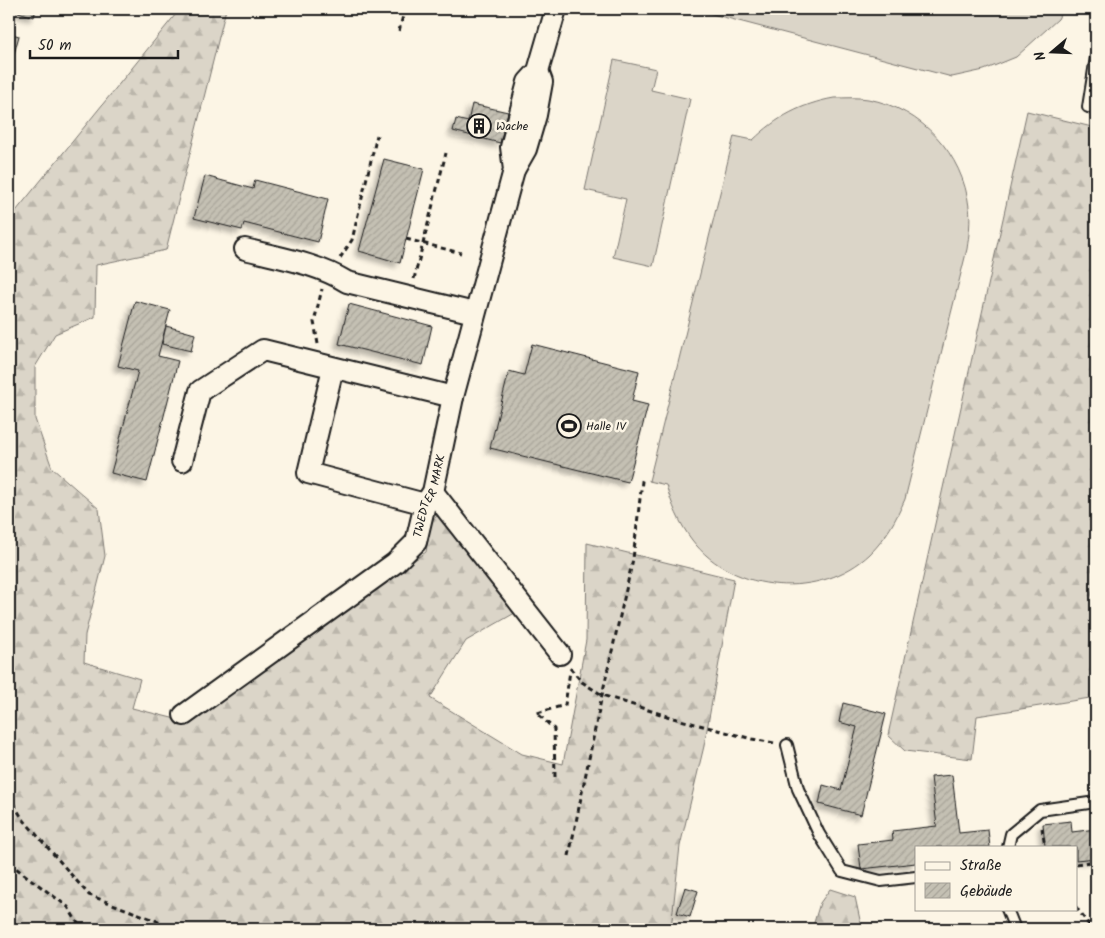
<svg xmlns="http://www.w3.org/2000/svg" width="1105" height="938" viewBox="0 0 1105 938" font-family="Kalam,sans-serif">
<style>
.forest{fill:url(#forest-firs);stroke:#7c7872}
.garden{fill:#dbd5c8;stroke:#7c7872}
.building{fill:url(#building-hatch);stroke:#1c1c1c;filter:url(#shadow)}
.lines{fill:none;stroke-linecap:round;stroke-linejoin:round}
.service-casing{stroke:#1c1c1c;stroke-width:14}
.minor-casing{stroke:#1c1c1c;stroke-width:24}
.path{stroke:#1c1c1c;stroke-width:3;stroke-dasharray:5 4;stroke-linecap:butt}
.service{stroke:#fcf5e5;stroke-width:10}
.minor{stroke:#fcf5e5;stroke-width:20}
.labels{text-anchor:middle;stroke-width:5;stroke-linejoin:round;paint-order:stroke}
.poi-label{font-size:12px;fill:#1c1c1c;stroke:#fcf5e5;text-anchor:start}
.street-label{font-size:12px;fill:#1c1c1c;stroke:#fcf5e5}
</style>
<defs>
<pattern id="forest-firs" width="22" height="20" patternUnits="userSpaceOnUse" patternTransform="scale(1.25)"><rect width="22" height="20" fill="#dbd5c8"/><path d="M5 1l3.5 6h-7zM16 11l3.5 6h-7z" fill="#bbb6ab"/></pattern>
<pattern id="building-hatch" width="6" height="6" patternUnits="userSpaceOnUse" patternTransform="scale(1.25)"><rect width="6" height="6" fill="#c4c0b3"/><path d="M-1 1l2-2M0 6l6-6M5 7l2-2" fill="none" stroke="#a8a499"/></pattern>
<filter id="shadow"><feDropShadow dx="-4.5" dy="4.5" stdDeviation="2.5" flood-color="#0004"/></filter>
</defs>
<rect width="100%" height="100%" fill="#fcf5e5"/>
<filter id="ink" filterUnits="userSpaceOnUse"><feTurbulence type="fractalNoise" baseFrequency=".02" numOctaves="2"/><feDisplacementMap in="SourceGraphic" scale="10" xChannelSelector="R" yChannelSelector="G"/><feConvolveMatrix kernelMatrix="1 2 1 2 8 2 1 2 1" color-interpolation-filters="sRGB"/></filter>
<g filter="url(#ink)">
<g class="forest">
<polygon points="180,9 226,9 166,250 96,265 95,317 55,334 35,367 35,419 52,468 99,509 105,556 85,635 84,662 140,679 132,708 192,723 272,659 426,552 431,521 442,512 520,610 466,641 430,698 522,754 563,764 586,640 587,543 734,579 704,746 680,846 671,929 9,929 9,226 12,216"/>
<polygon points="1027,111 1096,128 1096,730 1090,698 977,716 972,759 905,751 888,735"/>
<polygon points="830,889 855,897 862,929 812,929 820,903"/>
</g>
<g class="garden">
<polygon points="693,9 1063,9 1058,19 1016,57 984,70 952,77"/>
<polygon points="614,60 656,69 651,90 690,99 653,266 613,257 626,199 585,190"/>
<path d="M834,98C845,98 857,97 868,99C922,109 963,154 969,207C971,221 969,235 967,249L905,499C896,520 886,538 870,554C821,600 733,594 692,540C679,523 672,505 666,485L649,481L734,136L753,140C777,117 801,104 834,98Z"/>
</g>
<g class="building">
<polygon points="9,9 36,9 34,17"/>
<polygon points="9,33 19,36 15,50 9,48"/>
<polygon points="9,48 15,50 10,68 9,68"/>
<polygon points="472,104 508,112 500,143 453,131 456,119 468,122"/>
<polygon points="384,159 424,169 400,263 359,251"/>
<polygon points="205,176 253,189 255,180 328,199 318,242 244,223 242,230 194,218"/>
<polygon points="135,301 170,310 158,356 178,361 147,482 111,473 138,371 118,366"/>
<polygon points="349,304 432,326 423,365 339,344"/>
<polygon points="166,326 195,334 191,351 162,344"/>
<polygon points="532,344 639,371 632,401 648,405 628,482 490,448 509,371 524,375"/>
<polygon points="843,703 886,714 861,815 819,804 823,785 841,790 857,727 839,722"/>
<polygon points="952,775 959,833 988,830 990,847 916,847 916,863 861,869 858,844 893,840 892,831 937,826 931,777"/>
<polygon points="1071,821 1072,832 1096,829 1096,858 1076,860 1076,847 1045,847 1043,824"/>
<polygon points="685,887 698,891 690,917 677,913"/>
</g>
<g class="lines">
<g class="service-casing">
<g id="service">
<polyline points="1096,57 1088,107 1096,109"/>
<polyline points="787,745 798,789 819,834 842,871 881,881 916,877"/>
<polyline points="1008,847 1011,834 1040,810 1096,802"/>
<polyline points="1007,909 1015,929"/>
</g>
</g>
<g class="minor-casing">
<g id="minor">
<polyline points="514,170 526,149 536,115 542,82 538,71"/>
<path d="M245,249C280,258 316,263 347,282L474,313"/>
<polyline points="333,368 308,473 425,504"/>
<polyline points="182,461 200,391 263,350 453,397"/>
<polyline points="433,492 560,654"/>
<path id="s1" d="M184,715L395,563L416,542L425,504L433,492L453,397L514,170L511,147L528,82L538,71L556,9"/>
</g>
</g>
<g class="path">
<polyline points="486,9 500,12"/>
<polyline points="399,31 404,12 407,9"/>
<polyline points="406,239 461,253"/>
<polyline points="340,258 352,240 377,135"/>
<polyline points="414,279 446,153"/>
<polyline points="318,344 314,322 322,289"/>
<polyline points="570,668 582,682 602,695 673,718 752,739 774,743"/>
<polyline points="555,777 554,729 537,713 565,705 570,671"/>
<polyline points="9,796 22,818 89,895 157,921 166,929"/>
<polyline points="1042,828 1045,847"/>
<polyline points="569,856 602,695 633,559 642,481 644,477"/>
<polyline points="9,863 68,907 81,929"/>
<polyline points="1076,864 1096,861"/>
<polyline points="1076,907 1092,929"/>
</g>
<use href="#service" class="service"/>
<use href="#minor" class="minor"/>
</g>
</g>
<defs>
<g id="building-ring" transform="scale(1.25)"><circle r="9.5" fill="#fcf5e5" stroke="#1c1c1c" stroke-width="1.5"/><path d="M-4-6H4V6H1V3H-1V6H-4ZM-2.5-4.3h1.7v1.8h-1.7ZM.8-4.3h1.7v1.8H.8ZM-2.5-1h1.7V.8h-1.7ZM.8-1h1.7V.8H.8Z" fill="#1c1c1c"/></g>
<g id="stadium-ring" transform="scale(1.25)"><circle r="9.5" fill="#fcf5e5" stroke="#1c1c1c" stroke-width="1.5"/><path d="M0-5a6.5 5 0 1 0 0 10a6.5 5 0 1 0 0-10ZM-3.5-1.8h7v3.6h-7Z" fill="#1c1c1c"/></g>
</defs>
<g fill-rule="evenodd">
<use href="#building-ring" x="479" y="126"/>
<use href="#stadium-ring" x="569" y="426"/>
</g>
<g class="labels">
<g class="poi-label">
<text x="496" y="130">Wache</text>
<text x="586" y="430">Halle IV</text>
</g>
<g class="street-label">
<text dy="4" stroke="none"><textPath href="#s1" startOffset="338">TWEDTER MARK</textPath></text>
</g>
</g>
<rect width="1105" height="938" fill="none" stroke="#fcf5e5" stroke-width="30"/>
<rect x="15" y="15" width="1075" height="908" fill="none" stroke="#1c1c1c" stroke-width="2" filter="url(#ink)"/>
<rect x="915" y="846" width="162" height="65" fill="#fcf5e5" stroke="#a29e95"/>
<rect x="925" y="862" width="25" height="8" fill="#fcf5e5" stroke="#a29e95"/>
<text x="960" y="870" font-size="15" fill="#1c1c1c">Straße</text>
<rect x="925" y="883" width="25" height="15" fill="url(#building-hatch)" stroke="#a29e95"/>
<text x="960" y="896" font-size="15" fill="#1c1c1c">Gebäude</text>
<g transform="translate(1052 52) rotate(251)" stroke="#fcf5e5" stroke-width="4" paint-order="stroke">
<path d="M0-4L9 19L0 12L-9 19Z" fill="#1c1c1c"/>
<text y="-8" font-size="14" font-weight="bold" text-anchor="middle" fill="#1c1c1c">N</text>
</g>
<path d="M30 50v8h148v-8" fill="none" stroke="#1c1c1c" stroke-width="2.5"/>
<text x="38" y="50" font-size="15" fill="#1c1c1c" stroke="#fcf5e5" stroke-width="4" paint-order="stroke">50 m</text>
</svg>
